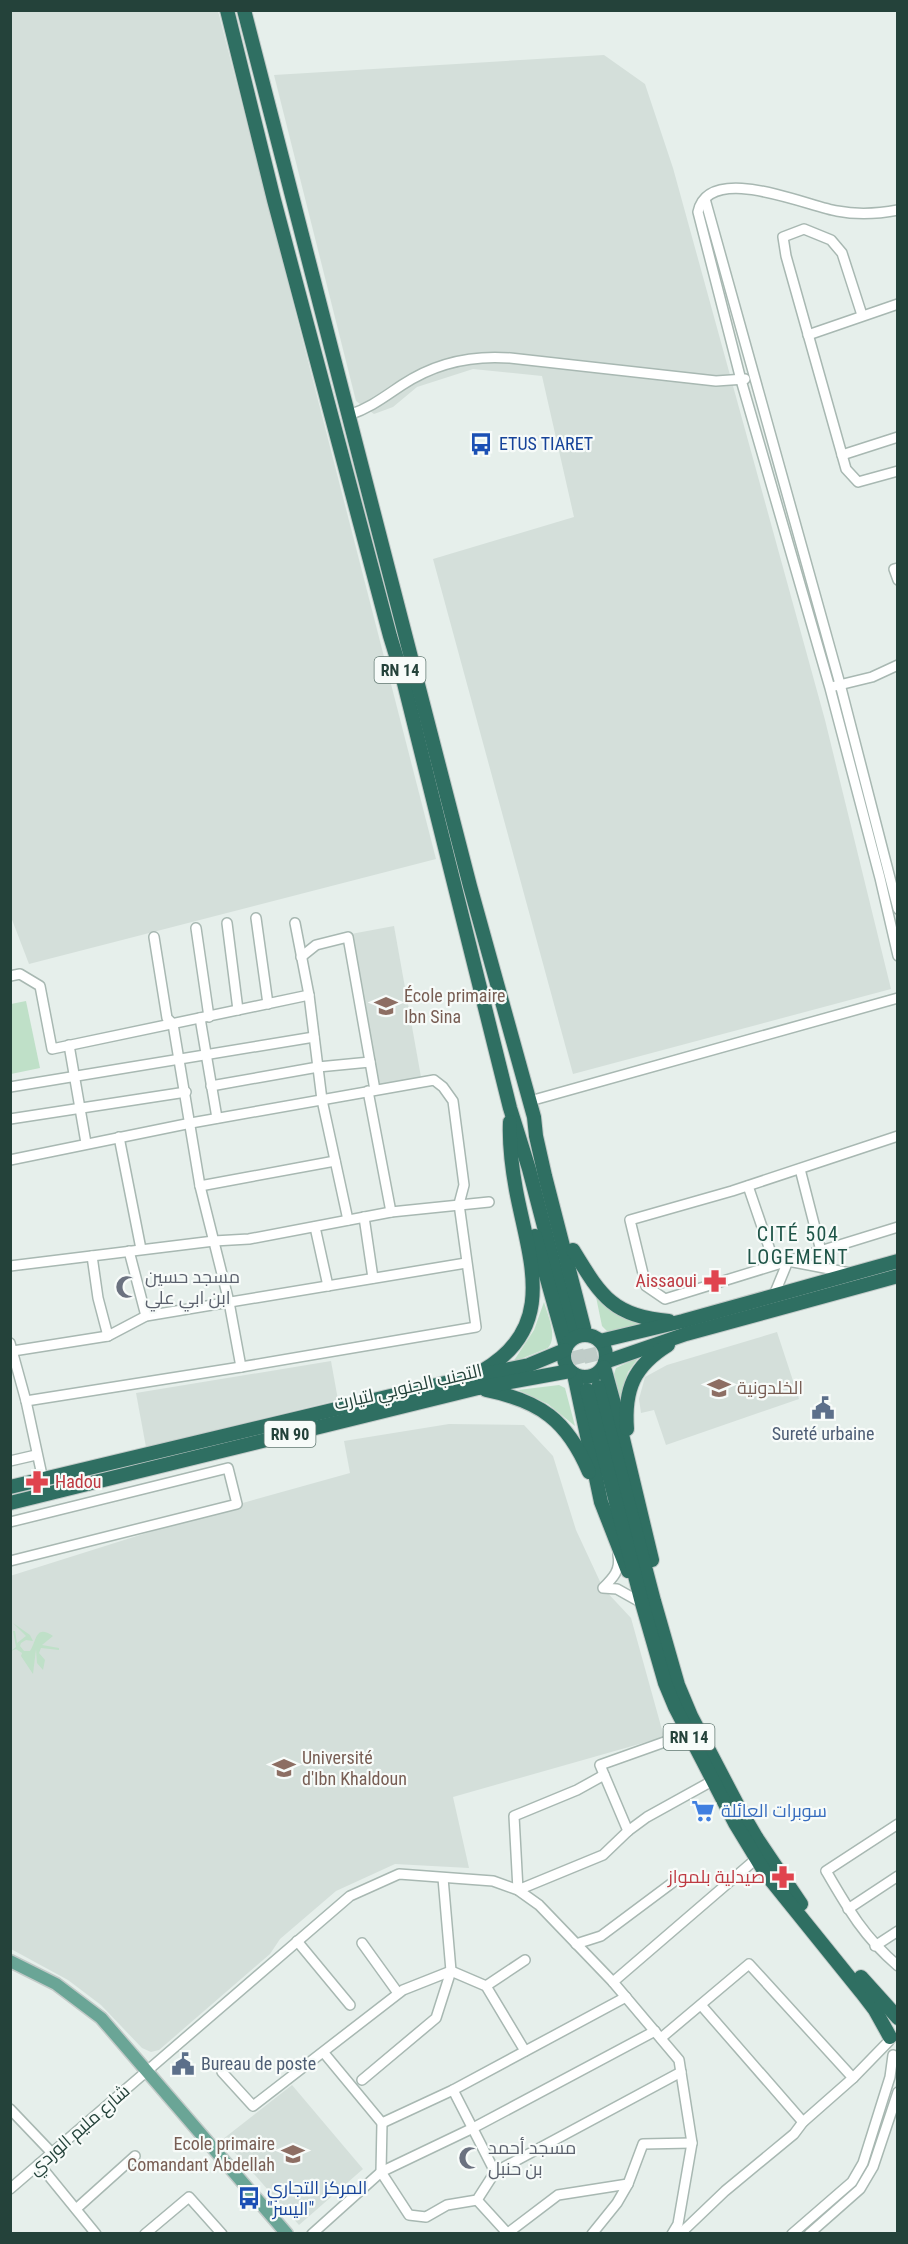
<svg xmlns="http://www.w3.org/2000/svg" width="908" height="2244" viewBox="0 0 908 2244" font-family="'Roboto Condensed',Cairo,sans-serif">
<style>
.built{fill:#d4dfda}
.green{fill:#bfe0c8}
.lines{fill:none;stroke-linecap:round;stroke-linejoin:round}
.highway-tunnel{stroke:#bfccc8;stroke-width:14;stroke-dasharray:14 7;stroke-linecap:butt}
.minor-casing{stroke:#a8b8b2;stroke-width:12}
.major-casing{stroke:#c2cac8;stroke-width:15}
.highway-casing{stroke:#c2cac8;stroke-width:16}
.minor{stroke:#fff;stroke-width:9}
.major{stroke:#6aa596;stroke-width:12}
.highway{stroke:#2f6f62;stroke-width:14}
.labels{text-anchor:middle;stroke-width:4.5;stroke-linejoin:round;paint-order:stroke}
.shield{fill:#f7fbf9;stroke:#637a73;stroke-width:1.5}
.shield-label{font-size:16px;font-weight:bold;fill:#24423a}
.transit-label{font-size:18px;fill:#164399;stroke:#f7fbf9;text-anchor:start}
.education-label{font-size:18px;fill:#785e54;stroke:#f7fbf9;text-anchor:start}
.worship-label{font-size:18px;fill:#5b616d;stroke:#f7fbf9;text-anchor:start}
.health-label{font-size:18px;fill:#be3a42;stroke:#f7fbf9;text-anchor:end}
.street-label{font-size:18px;fill:#24423a;stroke:#f7fbf9}
.service-label{font-size:18px;fill:#4e5e75;stroke:#f7fbf9}
.shop-label{font-size:18px;fill:#366cbe;stroke:#f7fbf9;text-anchor:start}
.neighbourhood-label{font-size:20px;letter-spacing:1.5px;fill:#1f5548;stroke:#f7fbf9}
</style>
<rect width="100%" height="100%" fill="#e6efeb"/>
<g class="built">
<polygon points="11,11 218,11 436,859 29,964 11,917"/>
<polygon points="604,55 645,84 673,168 825,720 891,989 573,1074 433,559 574,517 542,376 473,369 417,387 393,407 374,414 356,401 274,75"/>
<polygon points="394,926 421,1077 378,1085 351,934"/>
<polygon points="777,1332 799,1399 666,1445 654,1410 641,1413 639,1399 645,1377 667,1365"/>
<polygon points="331,1361 338,1400 146,1447 136,1393"/>
<polygon points="449,1424 524,1425 553,1456 576,1530 603,1588 631,1618 664,1737 453,1797 469,1868 395,1864 336,1891 280,1939 270,1954 159,2050 151,2052 142,2048 101,2005 68,1980 11,1949 10,1576 232,1506 350,1473 344,1441"/>
<polygon points="292,2085 363,2169 299,2225 223,2139"/>
</g>
<g class="green">
<polygon points="26,1001 40,1068 11,1074 11,1004"/>
<polygon points="595,1292 622,1316 646,1326 608,1332 602,1326"/>
<path d="M544,1302C548,1316 558,1337 548,1348L513,1362L534,1330Z"/>
<polygon points="639,1357 628,1372 620,1397 614,1374 616,1368"/>
<polygon points="559,1385 565,1388 575,1426 548,1404 518,1390"/>
<path d="M13,1623L30,1635L33,1641L26,1640L21,1643L20,1646L24,1651H30C37,1641 35,1624 53,1636L42,1645L59,1648V1650L41,1648L39,1653L45,1660L43,1670L37,1663L36,1649L33,1674L21,1656L22,1653L16,1649L11,1651L16,1647L13,1631H15L17,1643L26,1636Z"/>
</g>
<g class="lines">
<g class="highway-tunnel">
<polyline points="584,1328 598,1387"/>
<polyline points="571,1330 587,1390"/>
</g>
<g class="minor-casing">
<g id="minor">
<polyline points="705,199 840,684 898,909"/>
<path d="M898,210C877,214 858,215 837,211C807,206 709,162 698,212L741,380L830,688L880,878L898,956"/>
<polyline points="862,315 842,253 831,240 804,229 783,237 786,256 846,469 858,482 898,471"/>
<polyline points="808,335 898,304"/>
<path d="M349,415C370,408 384,397 402,385C435,363 471,355 510,358L716,381L745,379"/>
<polyline points="842,455 898,437"/>
<polyline points="898,568 894,569 898,580"/>
<polyline points="835,686 872,677 898,665"/>
<polyline points="256,918 268,1004"/>
<polyline points="227,923 238,1010"/>
<polyline points="295,923 309,995 322,1100 348,1220"/>
<polyline points="196,928 209,1017"/>
<polyline points="154,937 167,1018 173,1024 200,1186 335,1161"/>
<polyline points="301,957 316,945 348,937 375,1090"/>
<polyline points="10,976 20,974 40,986 52,1049 309,995"/>
<polyline points="200,1018 217,1118"/>
<polyline points="69,1045 86,1143"/>
<polyline points="211,1086 318,1067 370,1062"/>
<polyline points="10,1087 314,1037"/>
<polyline points="368,1091 391,1212"/>
<polyline points="530,1101 898,998"/>
<polyline points="10,1119 186,1092"/>
<polyline points="898,1136 732,1191 630,1220 646,1286 665,1299 898,1227"/>
<polyline points="119,1137 141,1249"/>
<polyline points="10,1160 191,1123 434,1080 443,1087 453,1101 464,1185 459,1204 476,1327 241,1367 26,1401"/>
<polyline points="800,1169 821,1251"/>
<polyline points="200,1186 229,1302 241,1367"/>
<polyline points="748,1186 771,1253 788,1261 850,1273"/>
<polyline points="364,1217 373,1278"/>
<polyline points="315,1227 328,1286"/>
<polyline points="129,1251 146,1316"/>
<polyline points="92,1256 98,1298 108,1336"/>
<polyline points="10,1266 214,1241 249,1239 391,1212 489,1202"/>
<polyline points="774,1295 788,1261"/>
<polyline points="10,1343 26,1401 43,1480"/>
<polyline points="13,1351 108,1336 146,1316 466,1263"/>
<polyline points="10,1461 36,1455"/>
<polyline points="10,1522 228,1468 237,1504 10,1561"/>
<path d="M618,1555C621,1570 613,1578 603,1588L617,1589L642,1603"/>
<polyline points="604,1775 577,1790 514,1816 518,1890 603,1855 628,1831 647,1817 712,1781"/>
<path d="M898,1824L826,1871C848,1909 864,1937 898,1966"/>
<polyline points="628,1831 600,1765 687,1734"/>
<polyline points="848,1909 898,1876"/>
<polyline points="297,1941 350,2005"/>
<polyline points="362,1943 398,1993"/>
<polyline points="576,1944 601,1936 676,1880"/>
<polyline points="875,1946 898,1931"/>
<polyline points="613,1982 756,1859"/>
<polyline points="486,1986 525,1960"/>
<polyline points="701,2005 803,2122"/>
<polyline points="661,2038 749,1964 853,2078"/>
<polyline points="324,2053 382,2123 381,2172 409,2215 426,2217 447,2205 477,2200 495,2172 453,2090"/>
<polyline points="222,2072 253,2106 403,1990 451,1971 486,1986 525,2051"/>
<polyline points="362,2080 436,2018 451,1971 443,1878"/>
<polyline points="10,2109 52,2153"/>
<polyline points="382,2123 453,2090 626,1997"/>
<polyline points="39,2164 96,2234"/>
<polyline points="495,2172 681,2072"/>
<polyline points="10,2189 350,1896 399,1874 493,1881 518,1890 539,1905 613,1982 679,2060 692,2143 678,2224 672,2234"/>
<polyline points="477,2200 508,2234"/>
<polyline points="76,2209 135,2156"/>
<polyline points="508,2233 558,2195 628,2184"/>
<polyline points="145,2234 189,2197 222,2234"/>
<polyline points="312,2234 381,2172 473,2128 655,2031"/>
<polyline points="592,2234 617,2203 628,2184 643,2144 692,2143"/>
<polyline points="680,2234 725,2191 794,2134 803,2122 853,2078 889,2041"/>
<polyline points="792,2234 852,2182 863,2163 890,2077 893,2055"/>
<polyline points="809,2234 860,2189 873,2167 898,2092"/>
</g>
</g>
<g class="major-casing">
<polyline id="major" points="10,1961 56,1984 101,2018 287,2234"/>
</g>
<g class="highway-casing">
<g id="highway">
<polyline points="227,10 274,200 390,636 402,675 510,1108 529,1169 571,1330"/>
<polyline points="244,10 470,886 534,1117 536,1136 545,1176 584,1328"/>
<polyline points="535,1236 566,1347"/>
<path d="M573,1250C600,1294 612,1317 669,1321"/>
<circle cx="585" cy="1356" r="21"/>
<polyline points="600,1341 683,1321 898,1261"/>
<polyline points="605,1362 686,1334 898,1276"/>
<polyline points="604,1367 618,1418 652,1560"/>
<path d="M482,1371C559,1327 529,1259 516,1190C512,1168 509,1144 510,1122"/>
<polyline points="574,1374 601,1502 628,1571"/>
<polyline points="598,1387 654,1601 678,1685 691,1716 738,1806 756,1837 801,1904"/>
<path d="M486,1390C540,1401 567,1420 589,1472"/>
<polyline points="587,1390 642,1603 665,1683 675,1707 735,1823 766,1874 862,1993 875,2010 890,2037"/>
<path d="M627,1429C624,1389 634,1366 668,1345"/>
<polyline points="10,1487 470,1377 529,1365 565,1350"/>
<polyline points="10,1503 478,1388 570,1371"/>
<polyline points="861,1977 898,2018"/>
</g>
</g>
<use href="#minor" class="minor"/>
<use href="#major" class="major"/>
<use href="#highway" class="highway"/>
</g>
<defs>
<g id="bus-bare" transform="scale(1.8)"><path d="M-5-6H5V4H4V6H2V4H-2V6H-4V4H-5ZM-3.5-4V0h7V-4ZM-3.5 1.2v1.5H-2V1.2ZM2 1.2v1.5H3.5V1.2Z" fill="#1a4fb4" stroke="#f7fbf9" stroke-width="2.5" paint-order="stroke"/></g>
<g id="school-bare" transform="scale(1.8)"><path d="M0-5L7-2L0 1L-7-2ZM-4 1L0 2.5L4 1V4Q0 6-4 4Z" fill="#8d6e63" stroke="#f7fbf9" stroke-width="2.5" paint-order="stroke"/></g>
<g id="pharmacy-bare" transform="scale(1.8)"><path d="M-2-6h4v4h4v4h-4v4h-4v-4h-4v-4h4Z" fill="#e0444e" stroke="#f7fbf9" stroke-width="2.5" paint-order="stroke"/></g>
<g id="mosque-bare" transform="scale(1.8)"><path d="M3.5-4.9A6 6 0 1 0 3.5 4.9A5 5 0 1 1 3.5-4.9Z" fill="#6b7280" stroke="#f7fbf9" stroke-width="2.5" paint-order="stroke"/></g>
<g id="university-bare" transform="scale(1.8)"><path d="M0-5L7-2L0 1L-7-2ZM-4 1L0 2.5L4 1V4Q0 6-4 4Z" fill="#8d6e63" stroke="#f7fbf9" stroke-width="2.5" paint-order="stroke"/></g>
<g id="civic-bare" transform="scale(1.8)"><path d="M-.6-6.5H3V-4.5H.6V-3L4-1V1h2V6H-6V1h2V-1L-.6-3ZM-1.2 2.5V6h2.4V2.5Z" fill="#5c6f8a" stroke="#f7fbf9" stroke-width="2.5" paint-order="stroke"/></g>
<g id="supermarket-bare" transform="scale(1.8)"><path d="M-6-5.5h2.5l.6 2H6L4.5 2H-2.5L-4.4-4H-6ZM-1.5 3.2a1.3 1.3 0 1 0 .1 0ZM3 3.2a1.3 1.3 0 1 0 .1 0Z" fill="#3f7fe0" stroke="#f7fbf9" stroke-width="2.5" paint-order="stroke"/></g>
</defs>
<g fill-rule="evenodd">
<use href="#bus-bare" x="481" y="444"/>
<use href="#school-bare" x="386" y="1006"/>
<use href="#pharmacy-bare" x="715" y="1281"/>
<use href="#mosque-bare" x="127" y="1287"/>
<use href="#university-bare" x="719" y="1388"/>
<use href="#civic-bare" x="823" y="1408"/>
<use href="#pharmacy-bare" x="37" y="1482"/>
<use href="#university-bare" x="284" y="1768"/>
<use href="#supermarket-bare" x="703" y="1811"/>
<use href="#pharmacy-bare" x="783" y="1877"/>
<use href="#civic-bare" x="183" y="2064"/>
<use href="#school-bare" x="293" y="2154"/>
<use href="#mosque-bare" x="470" y="2158"/>
<use href="#bus-bare" x="249" y="2198"/>
</g>
<g class="labels">
<g class="shield">
<rect x="374.5" y="657" width="51" height="26" rx="4.5"/>
<rect x="264.5" y="1421" width="51" height="26" rx="4.5"/>
<rect x="663.5" y="1724" width="51" height="26" rx="4.5"/>
</g>
<g class="shield-label">
<text x="400" y="676">RN 14</text>
<text x="290" y="1440">RN 90</text>
<text x="689" y="1743">RN 14</text>
</g>
<g class="transit-label">
<text x="499" y="450">ETUS TIARET</text>
<text x="267" y="2194">المركز التجاري<tspan x="267" dy="21">"اليسر"</tspan></text>
</g>
<g class="education-label">
<text x="404" y="1002">École primaire<tspan x="404" dy="21">Ibn Sina</tspan></text>
<text x="737" y="1394">الخلدونية</text>
<text x="302" y="1764">Université<tspan x="302" dy="21">d'Ibn Khaldoun</tspan></text>
<text x="275" y="2150" text-anchor="end">Ecole primaire<tspan x="275" dy="21">Comandant Abdellah</tspan></text>
</g>
<g class="worship-label">
<text x="145" y="1283">مسجد حسين<tspan x="145" dy="21">ابن ابي علي</tspan></text>
<text x="488" y="2154">مسجد أحمد<tspan x="488" dy="21">بن حنبل</tspan></text>
</g>
<g class="health-label">
<text x="697" y="1287">Aissaoui</text>
<text x="55" y="1488" text-anchor="start">Hadou</text>
<text x="765" y="1883">صيدلية بلمواز</text>
</g>
<g class="street-label">
<text transform="translate(408 1387) rotate(-13)" y="6">التجنب الجنوبي لتيارت</text>
<text transform="translate(79 2130) rotate(-41)" y="6">شارع مليم الوردي</text>
</g>
<g class="service-label">
<text x="823" y="1440">Sureté urbaine</text>
<text x="201" y="2070" text-anchor="start">Bureau de poste</text>
</g>
<g class="shop-label">
<text x="721" y="1817">سوبرات العائلة</text>
</g>
<g class="neighbourhood-label">
<text x="798" y="1241">CITÉ 504<tspan x="798" dy="23">LOGEMENT</tspan></text>
</g>
</g>
<rect width="908" height="2244" fill="none" stroke="#24423a" stroke-width="24"/>
</svg>
